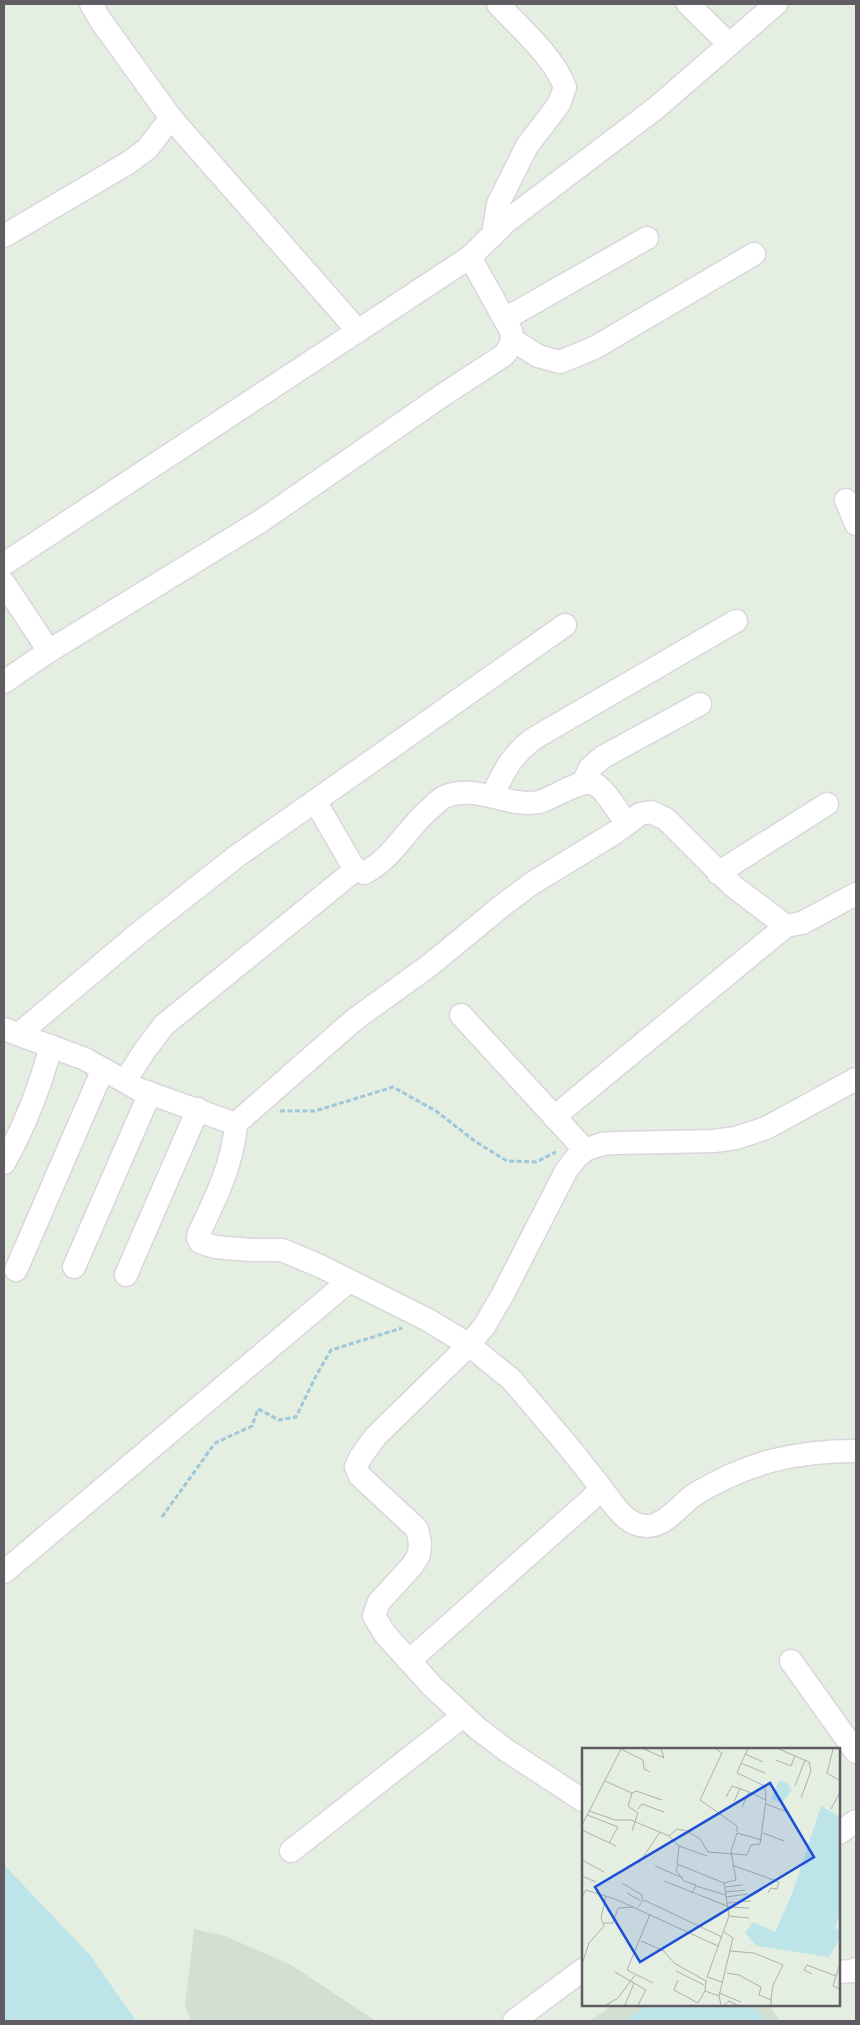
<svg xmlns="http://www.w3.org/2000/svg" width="860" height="2025" viewBox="0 0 860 2025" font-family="Signika,sans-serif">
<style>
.education{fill:#d3dfd1}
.green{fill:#bde4e8}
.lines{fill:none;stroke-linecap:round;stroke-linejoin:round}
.minor-casing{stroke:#dbd5dd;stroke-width:25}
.path{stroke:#9fc6db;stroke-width:3;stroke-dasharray:5 2.5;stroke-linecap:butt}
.minor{stroke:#fff;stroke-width:22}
.inset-road{fill:none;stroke:#acb0ac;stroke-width:1}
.view{fill:#1d4ed8;fill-opacity:0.15;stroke:#1d4ed8;stroke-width:2.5}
.inset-edge{fill:none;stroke:#615b64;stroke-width:2.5}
</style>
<rect width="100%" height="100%" fill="#e4efe2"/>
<g class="education">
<polygon points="194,1929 225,1936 291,1965 376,2021 191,2021 185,2006"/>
<polygon points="614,2004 768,2004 780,2021 590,2021"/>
</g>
<g class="green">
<polygon points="4,1865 90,1955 136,2021 4,2021"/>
<polygon points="647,2004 753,2004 766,2021 624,2021"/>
</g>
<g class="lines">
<g class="minor-casing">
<g id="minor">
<polyline points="91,4 101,21 171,118 358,331"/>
<polyline points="688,4 729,44"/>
<path d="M493,235L498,204L527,146L559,104L565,87C553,56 520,28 498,4"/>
<polyline points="4,236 128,163 147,149 171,118"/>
<polyline points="505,319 647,238"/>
<polyline points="513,340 538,356 560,362 594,348 754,254"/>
<polyline points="846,500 856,524"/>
<polyline points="4,564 470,257 507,221 656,108 776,4"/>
<polyline points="4,583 49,651"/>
<path d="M4,682L49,651L261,521L440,397L504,355C511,347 513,341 511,331L470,257"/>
<polyline points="583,783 590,768 603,757 700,704"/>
<path d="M492,796C505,770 510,757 533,739L736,621"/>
<path d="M315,801L354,868L364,873C393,859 408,826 432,807C436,803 440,799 444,797C476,783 508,808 539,802C554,798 578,780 592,783C604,786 619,814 627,824"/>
<polyline points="718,873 827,804"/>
<polyline points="461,1015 585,1150"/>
<polyline points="4,1029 85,1059 138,1089 233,1123 240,1120 354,1020 430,965 503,905 531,884 616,832 640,814 651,812 666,819 733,886 786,926 802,923 856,894"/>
<polyline points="19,1034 139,933 237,856 565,625"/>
<polyline points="125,1081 145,1050 164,1025 355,870"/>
<polyline points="554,1117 786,926"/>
<path d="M236,1122C234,1161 216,1198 199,1233L198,1238L200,1242L215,1247L251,1250H282L320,1266L428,1320L469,1345L512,1380L568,1446L599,1485L596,1494L589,1501L409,1661"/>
<path d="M4,1163C25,1126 40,1087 51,1046"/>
<polyline points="74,1267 150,1093"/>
<polyline points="16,1270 103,1069"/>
<polyline points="126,1275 198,1109"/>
<path d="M599,1485C612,1502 628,1532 654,1525C671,1520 682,1502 697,1493C749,1462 795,1451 856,1451"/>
<polyline points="4,1572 349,1281"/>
<polyline points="791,1661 856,1752"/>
<polyline points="584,1801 506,1750 477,1728 432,1686 385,1634 374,1616 379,1602 412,1566 419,1555 420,1543 417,1529 360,1476 356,1467 360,1458 375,1437 469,1345 485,1325 503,1294 566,1171 576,1158 585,1150 602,1144 616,1143 714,1141 736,1138 766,1128 856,1079"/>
<polyline points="839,1833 856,1821"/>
<polyline points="291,1851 463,1716"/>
<polyline points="839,1972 853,1971 856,1969"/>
<polyline points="514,2021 584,1969"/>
</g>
</g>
<g class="path">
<polyline points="280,1111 315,1111 393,1087 436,1111 476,1142 507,1161 536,1162 556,1152"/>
<polyline points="162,1517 215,1443 252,1426 258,1409 279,1420 296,1417 316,1376 331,1350 402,1328"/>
</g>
<use href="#minor" class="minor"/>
</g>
<g transform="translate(582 1748)">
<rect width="258" height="258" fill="#e4efe2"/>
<path d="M197,32L205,35L210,42L200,55L189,51ZM239,58L257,68L258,165L253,180L257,182V192L247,209L175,198L163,185L171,174L193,184L210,146Z" fill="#bde4e8"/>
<path class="inset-road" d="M39,1L61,12L62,21L68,24M62,1L82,10L79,1M134,1L140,5L118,52L155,78V84M166,1L159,15L183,25M197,1L227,14L229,23L219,50M251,1L245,25L258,33M163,6L181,14M194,12L209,18L213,7M159,15L155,25L183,38L184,52M23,33L50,45L54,43L80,52M213,38L223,12M50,45L46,58L56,65L50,83M144,49L150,38L167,44M152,54L158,40M184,56L208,65M56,61L60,56L82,64M249,61L258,44M7,63L33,72H49L87,88L95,81L105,83L118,91L126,104L165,107L169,97L178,96L184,52L167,44L160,59M5,67L36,79L27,95M0,77L39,1M0,82L34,98M181,85L202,93M87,88L97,98L95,116L142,135L154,132L149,103L155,85L180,92M97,98L125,108M0,112L22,124M57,115L78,84M96,117L94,122L102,133L114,137L110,145M150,117L197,134L195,141L189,140L186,145M73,118L101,130M0,128L14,134M82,133L145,158M40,135L60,147V152M114,138L144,147M143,139L161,137M144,144L163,142M45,145L59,153M0,149L4,142L33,151L136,198M144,149L166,146M145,155L169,153M146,159L167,160M55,160L62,152L140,189M68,166L45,222L71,235M147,168L167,170M22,175H31L36,160L52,159M59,193L82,203L92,215L124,233M148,203L172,205L201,217L191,237L189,252M258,215L251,238L258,241M0,216L7,195L22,178L19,170L24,148M94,223L122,237M33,224L64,242L56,257M145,225L157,227L179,239L177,247L189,252V257M230,226L222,222L225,217L254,228M96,232L92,242L116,255L123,243M124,232L123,243L137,248L139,257M140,234L125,229L147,168L142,135M137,245L159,254M137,248L151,190L142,184M24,257L36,250L53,227M43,257L52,235M142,257L147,253L155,257"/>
<path class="view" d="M188,35L232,109L58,214L13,139Z"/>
<rect width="258" height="258" class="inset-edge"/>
</g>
<rect width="860" height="2025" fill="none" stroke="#615b64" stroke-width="10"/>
</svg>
